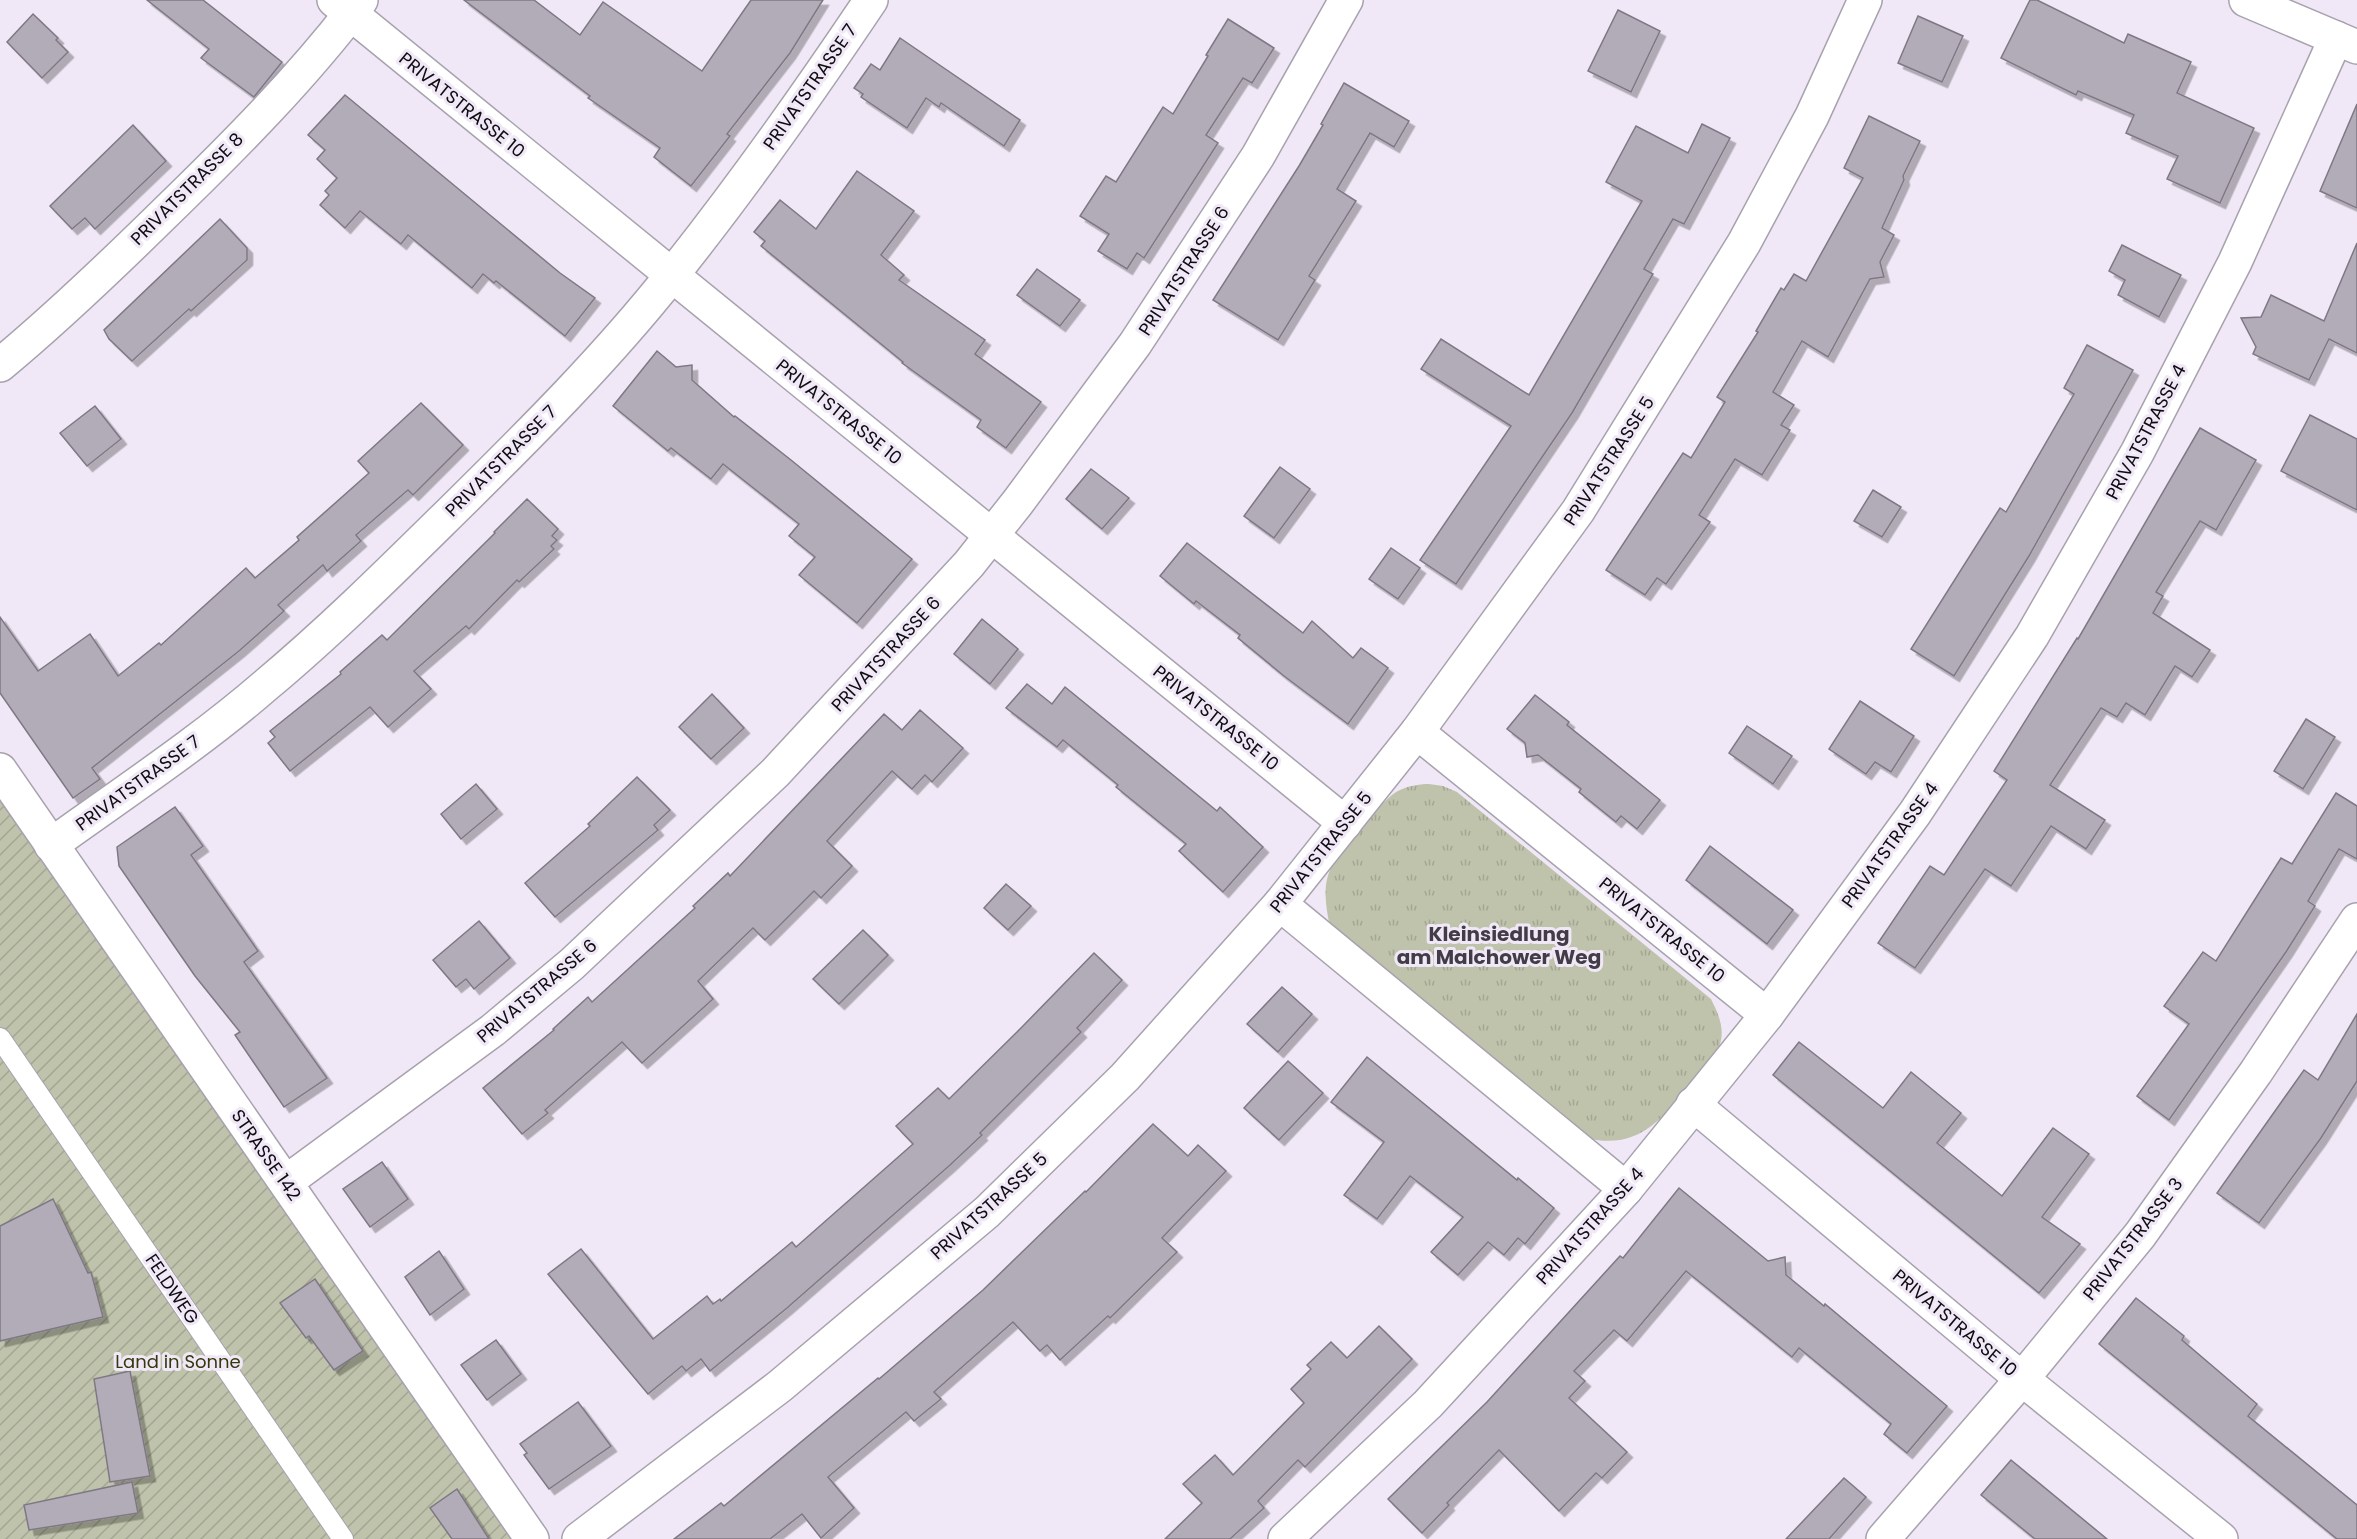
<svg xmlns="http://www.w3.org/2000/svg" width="2357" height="1539" viewBox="0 0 2357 1539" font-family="Poppins,sans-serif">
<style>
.park{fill:url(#park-tufts)}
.garden{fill:url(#garden-furrows)}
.building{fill:#b2abb8;stroke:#7f7884;stroke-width:1.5;filter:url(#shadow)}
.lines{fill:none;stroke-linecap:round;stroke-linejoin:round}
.service-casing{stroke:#a8a1ae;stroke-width:22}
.minor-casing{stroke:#a8a1ae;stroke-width:36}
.tertiary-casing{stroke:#a8a1ae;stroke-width:36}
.service{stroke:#fff;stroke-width:20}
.minor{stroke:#fff;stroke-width:33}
.tertiary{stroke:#fff;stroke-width:33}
.labels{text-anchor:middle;stroke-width:6;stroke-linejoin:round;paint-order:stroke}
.street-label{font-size:18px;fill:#0e0c10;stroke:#f0e8f6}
.park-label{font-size:18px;fill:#34380b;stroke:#f0e8f6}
.neighbourhood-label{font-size:20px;font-weight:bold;fill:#423c47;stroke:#f0e8f6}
</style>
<defs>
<pattern id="park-tufts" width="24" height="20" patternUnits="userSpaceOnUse" patternTransform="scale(1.5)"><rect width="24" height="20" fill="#bfc3ab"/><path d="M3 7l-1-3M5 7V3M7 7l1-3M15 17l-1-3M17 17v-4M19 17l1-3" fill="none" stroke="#a3a692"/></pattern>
<pattern id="garden-furrows" width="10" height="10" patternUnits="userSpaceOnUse" patternTransform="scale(1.5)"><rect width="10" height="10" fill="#bfc3ab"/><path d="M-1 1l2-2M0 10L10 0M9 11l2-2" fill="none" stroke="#a3a692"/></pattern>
<filter id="shadow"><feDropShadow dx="5.5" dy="5.5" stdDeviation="0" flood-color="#0004"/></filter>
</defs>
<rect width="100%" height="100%" fill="#f0e8f6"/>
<path class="park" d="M1429,784L1443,786L1457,792L1711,999C1718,1013 1725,1028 1720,1044C1715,1060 1702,1072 1691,1085C1660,1121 1636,1152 1583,1137L1330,927C1326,908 1322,886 1331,868C1339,853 1384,797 1398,791C1408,786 1418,784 1429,784Z"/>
<polygon class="garden" points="0,791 514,1539 0,1539"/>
<g class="building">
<polygon points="147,0 203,0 282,62 254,97 201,58 209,49"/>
<polygon points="464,0 534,0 580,35 603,2 702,71 751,0 823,0 790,53 727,134 730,136 691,186 654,157 660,148 588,98 590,96"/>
<polygon points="2030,0 2037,0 2124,43 2128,34 2191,62 2177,93 2254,128 2220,203 2167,179 2178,156 2126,133 2134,115 2078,91 2076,95 2001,58"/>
<polygon points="1618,10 1660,31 1631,92 1588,71"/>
<polygon points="33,14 58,38 56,40 68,52 42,78 7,42"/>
<polygon points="1918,16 1963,36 1942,82 1898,63"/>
<polygon points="1228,19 1274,48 1252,83 1243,78 1206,135 1218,143 1144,258 1137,253 1127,269 1098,251 1109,234 1080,216 1106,176 1116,182 1163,107 1173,114 1208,56 1206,55"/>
<polygon points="900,38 1020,120 1004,146 941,103 939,107 926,98 907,128 861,97 863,94 854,88 871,64 880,70"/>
<polygon points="1344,83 1409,121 1394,147 1370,133 1337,189 1356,201 1309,276 1315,280 1278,340 1213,300 1299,166 1323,125 1321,124"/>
<polygon points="345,95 560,273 595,298 565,336 496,281 494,283 483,274 472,288 408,235 401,244 360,211 345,228 320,205 329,195 325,191 337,178 317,159 325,150 308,135"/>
<polygon points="2357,104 2357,208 2320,191"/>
<polygon points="1869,116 1920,141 1903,176 1904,180 1882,228 1894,235 1880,262 1884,277 1870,279 1828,357 1802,341 1773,392 1794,405 1781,425 1790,430 1762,475 1735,459 1699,515 1710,522 1666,584 1657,578 1645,595 1606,570 1683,453 1691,458 1725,402 1717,397 1758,332 1756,331 1781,288 1784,290 1794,274 1806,281 1863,178 1844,168"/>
<polygon points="1702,124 1730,138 1720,157 1684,224 1673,219 1644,269 1653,274 1572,413 1456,584 1420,560 1511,426 1421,369 1441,339 1529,395 1642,201 1606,182 1636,126 1688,153"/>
<polygon points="133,125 166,161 95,229 85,218 72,229 50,206"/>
<polygon points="857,171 914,211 881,255 904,275 899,280 985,340 975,354 1041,402 1006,448 977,427 981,420 902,363 903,362 761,246 765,241 754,232 780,200 816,229"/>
<polygon points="220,219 247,248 247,260 191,311 189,309 132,361 109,339 104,330"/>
<polygon points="2357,243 2357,353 2329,339 2309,380 2253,354 2256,347 2241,318 2261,317 2271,295 2324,321"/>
<polygon points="2122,245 2181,275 2159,317 2118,295 2125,280 2109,271"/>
<polygon points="1037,269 1080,300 1060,326 1017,295"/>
<polygon points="2087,345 2133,370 2029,556 1954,676 1911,649 2000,508 2006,512 2074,394 2064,388"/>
<polygon points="657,351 676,367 692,365 692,380 734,417 735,416 791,460 912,559 857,623 799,575 815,557 789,536 799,524 723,464 711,479 671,448 668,451 613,406"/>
<polygon points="421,403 463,445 413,495 408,490 356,535 361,541 327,571 323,565 278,605 284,611 239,651 92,768 100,779 73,798 0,693 0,617 38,671 90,634 118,676 159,643 161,645 246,568 255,578 299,540 297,537 369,473 358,461"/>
<polygon points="95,406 121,439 87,466 60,433"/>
<polygon points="2310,415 2357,439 2357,510 2281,471"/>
<polygon points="2200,428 2256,460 2216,530 2200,521 2156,592 2163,596 2153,613 2210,650 2192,677 2175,666 2145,715 2126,703 2117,717 2101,708 2050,785 2105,820 2086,849 2051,826 2011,886 1985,869 1915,968 1878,943 1930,866 1944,875 2007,780 1994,771 2077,638 2078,639"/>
<polygon points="1280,467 1310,489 1274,538 1244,516"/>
<polygon points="1091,469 1129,498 1102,529 1066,499"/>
<polygon points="1873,490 1901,507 1882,537 1854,521"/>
<polygon points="527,499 558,529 552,536 557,540 551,546 554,549 519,582 517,580 469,629 466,626 414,671 431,689 388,727 370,707 290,771 268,743 275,737 270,731 341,674 340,672 382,635 387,640 495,533 494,532"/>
<polygon points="1187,543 1303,633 1312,621 1353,658 1361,648 1388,668 1348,724 1284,676 1238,638 1240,635 1196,601 1194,604 1160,576"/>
<polygon points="1391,548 1420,568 1398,599 1369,579"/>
<polygon points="982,619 1018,649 990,684 954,654"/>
<polygon points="1027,684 1052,704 1065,687 1217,811 1220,807 1263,847 1223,892 1179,851 1186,844 1116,787 1118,785 1063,740 1057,747 1006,708"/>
<polygon points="712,694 744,728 711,759 679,727"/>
<polygon points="1535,695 1569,722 1567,725 1660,800 1637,829 1621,816 1616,822 1579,792 1581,789 1538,755 1527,757 1525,743 1507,729"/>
<polygon points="1860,701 1914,736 1891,772 1875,762 1866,774 1829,749"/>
<polygon points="920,710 963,748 932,782 925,775 912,789 892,771 827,841 852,866 821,898 814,891 765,940 753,928 698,981 713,999 642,1063 622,1042 545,1110 548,1113 522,1134 483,1088 554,1030 553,1029 588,997 592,1002 695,908 693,906 728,873 730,876 884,714 902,730"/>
<polygon points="2306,719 2335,737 2303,789 2274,771"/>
<polygon points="1747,726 1792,756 1773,784 1729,753"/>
<polygon points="637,777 670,810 654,825 658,830 555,917 525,883 590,826 588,824"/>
<polygon points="476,784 497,809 461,839 441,814"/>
<polygon points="2336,793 2357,806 2357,859 2339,849 2308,901 2315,906 2286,952 2169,1120 2137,1096 2189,1024 2164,1006 2203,952 2216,961 2281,858 2292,864"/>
<polygon points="175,807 203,846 191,855 258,951 244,962 327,1078 284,1107 235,1035 240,1032 195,976 119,866 117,847"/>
<polygon points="1710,846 1793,910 1767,944 1686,880"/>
<polygon points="1006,884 1031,906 1008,930 984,908"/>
<polygon points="479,921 510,958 474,989 466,979 456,987 433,960"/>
<polygon points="863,930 888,955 839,1004 813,979"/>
<polygon points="1094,953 1122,980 1077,1028 1081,1032 980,1133 982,1135 949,1166 787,1308 710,1371 701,1359 686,1371 682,1366 648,1394 548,1274 581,1249 653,1339 707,1296 713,1304 720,1299 721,1301 792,1242 796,1247 913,1144 896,1126 938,1088 949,1099 1022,1027"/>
<polygon points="1282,987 1312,1014 1278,1052 1247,1024"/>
<polygon points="2357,1014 2357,1081 2321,1138 2259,1223 2217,1193 2304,1070 2318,1080"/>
<polygon points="1799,1042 1883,1108 1911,1072 1961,1113 1937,1143 2002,1196 2053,1128 2089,1154 2042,1217 2080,1244 2039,1293 1773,1075"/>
<polygon points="1367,1057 1517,1180 1518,1178 1554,1208 1525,1244 1518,1238 1504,1255 1488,1242 1458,1275 1431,1252 1463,1217 1410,1176 1377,1219 1344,1195 1384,1142 1331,1102"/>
<polygon points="1288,1061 1323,1093 1279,1140 1244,1108"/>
<polygon points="1153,1124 1188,1156 1198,1145 1226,1171 1162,1238 1177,1252 1110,1318 1108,1316 1060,1360 1047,1345 1040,1351 1013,1322 934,1392 941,1399 914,1421 906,1412 828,1477 854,1508 821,1538 802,1514 770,1539 674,1539 721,1503 724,1506 878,1378 879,1379 983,1290 1085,1191 1086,1192"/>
<polygon points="382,1162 408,1199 370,1227 343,1189"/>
<polygon points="1679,1188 1768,1261 1785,1257 1786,1275 1824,1306 1825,1304 1947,1406 1907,1453 1884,1434 1891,1424 1799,1348 1792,1357 1686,1271 1627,1341 1614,1330 1574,1371 1585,1381 1569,1398 1627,1452 1602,1478 1596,1473 1559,1511 1499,1450 1447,1503 1449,1505 1422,1533 1388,1499 1487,1402 1620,1256 1623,1258"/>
<polygon points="53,1199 88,1273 91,1272 103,1317 0,1341 0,1226"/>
<polygon points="439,1251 464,1289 430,1315 405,1277"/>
<polygon points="315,1279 363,1351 334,1370 309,1336 306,1338 280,1303"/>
<polygon points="2136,1298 2184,1336 2182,1340 2257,1404 2248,1416 2357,1505 2357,1539 2337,1539 2099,1344"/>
<polygon points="1379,1326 1412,1359 1305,1467 1298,1460 1258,1501 1264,1508 1230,1539 1165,1539 1202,1503 1183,1484 1215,1455 1233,1475 1304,1403 1291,1389 1311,1369 1307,1365 1331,1342 1347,1358"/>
<polygon points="496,1340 521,1374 487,1400 461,1365"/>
<polygon points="130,1371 150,1476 110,1482 94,1379"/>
<polygon points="578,1402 611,1446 549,1489 524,1455 527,1453 520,1444"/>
<polygon points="2011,1460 2107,1539 2035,1539 1981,1495"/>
<polygon points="1844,1478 1866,1497 1829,1539 1786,1539"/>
<polygon points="132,1482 138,1513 29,1530 24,1505"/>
<polygon points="457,1489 489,1539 452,1539 430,1508"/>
</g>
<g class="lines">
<g class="service-casing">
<polyline id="service" points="0,1038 343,1539"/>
</g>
<g class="minor-casing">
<g id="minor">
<polyline points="334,0 1345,823"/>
<path d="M0,365C57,318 111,266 164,214C233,147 303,77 361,0"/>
<polyline points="1417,732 1767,1015"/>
<polyline points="0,770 532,1539"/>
<path d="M51,845C123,793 199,743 266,685C333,629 395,567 457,506C532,432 607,357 672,275C742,187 808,94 871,0"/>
<polyline points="1280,904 1626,1189"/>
<polyline points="1693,1104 2022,1379 2221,1539"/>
<polyline points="286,1182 493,1030 572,964 775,773 969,564 1018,502 1135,344 1258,156 1346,0"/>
<polyline points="579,1539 780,1386 987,1212 1125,1077 1280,904 1417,732 1578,511 1744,243 1812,116 1865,0"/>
<polyline points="1285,1539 1428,1404 1626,1189 1767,1015 1915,813 2032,636 2137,453 2235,262 2336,38"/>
<polyline points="1883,1539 2022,1379 2140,1235 2256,1072 2357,920"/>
</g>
</g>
<g class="tertiary-casing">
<polyline id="tertiary" points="2246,0 2357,47"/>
</g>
<use href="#service" class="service"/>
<use href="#minor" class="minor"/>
<use href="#tertiary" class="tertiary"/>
</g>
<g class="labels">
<g class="street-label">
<text transform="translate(810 87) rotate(-55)" y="6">PRIVATSTRASSE 7</text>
<text transform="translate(462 105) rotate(39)" y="6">PRIVATSTRASSE 10</text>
<text transform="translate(187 189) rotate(-45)" y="6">PRIVATSTRASSE 8</text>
<text transform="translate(1184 271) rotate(-57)" y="6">PRIVATSTRASSE 6</text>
<text transform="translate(839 412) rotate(39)" y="6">PRIVATSTRASSE 10</text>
<text transform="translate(2146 432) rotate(-62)" y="6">PRIVATSTRASSE 4</text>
<text transform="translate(501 461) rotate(-45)" y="6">PRIVATSTRASSE 7</text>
<text transform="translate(1609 461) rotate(-57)" y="6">PRIVATSTRASSE 5</text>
<text transform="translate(886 654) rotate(-47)" y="6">PRIVATSTRASSE 6</text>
<text transform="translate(1216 718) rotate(39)" y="6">PRIVATSTRASSE 10</text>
<text transform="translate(138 783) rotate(-36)" y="6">PRIVATSTRASSE 7</text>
<text transform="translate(1890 845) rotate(-54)" y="6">PRIVATSTRASSE 4</text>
<text transform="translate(1321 852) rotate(-51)" y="6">PRIVATSTRASSE 5</text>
<text transform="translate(1662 930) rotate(39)" y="6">PRIVATSTRASSE 10</text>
<text transform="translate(537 991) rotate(-40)" y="6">PRIVATSTRASSE 6</text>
<text transform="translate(266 1155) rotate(55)" y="6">STRASSE 142</text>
<text transform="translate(989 1206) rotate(-42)" y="6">PRIVATSTRASSE 5</text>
<text transform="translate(1590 1226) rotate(-48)" y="6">PRIVATSTRASSE 4</text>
<text transform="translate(2133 1239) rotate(-52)" y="6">PRIVATSTRASSE 3</text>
<text transform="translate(172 1289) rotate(56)" y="6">FELDWEG</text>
<text transform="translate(1955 1323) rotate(40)" y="6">PRIVATSTRASSE 10</text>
</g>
<g class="park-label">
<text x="178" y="1368">Land in Sonne</text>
</g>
<g class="neighbourhood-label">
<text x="1499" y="941">Kleinsiedlung<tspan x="1499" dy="23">am Malchower Weg</tspan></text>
</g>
</g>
</svg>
